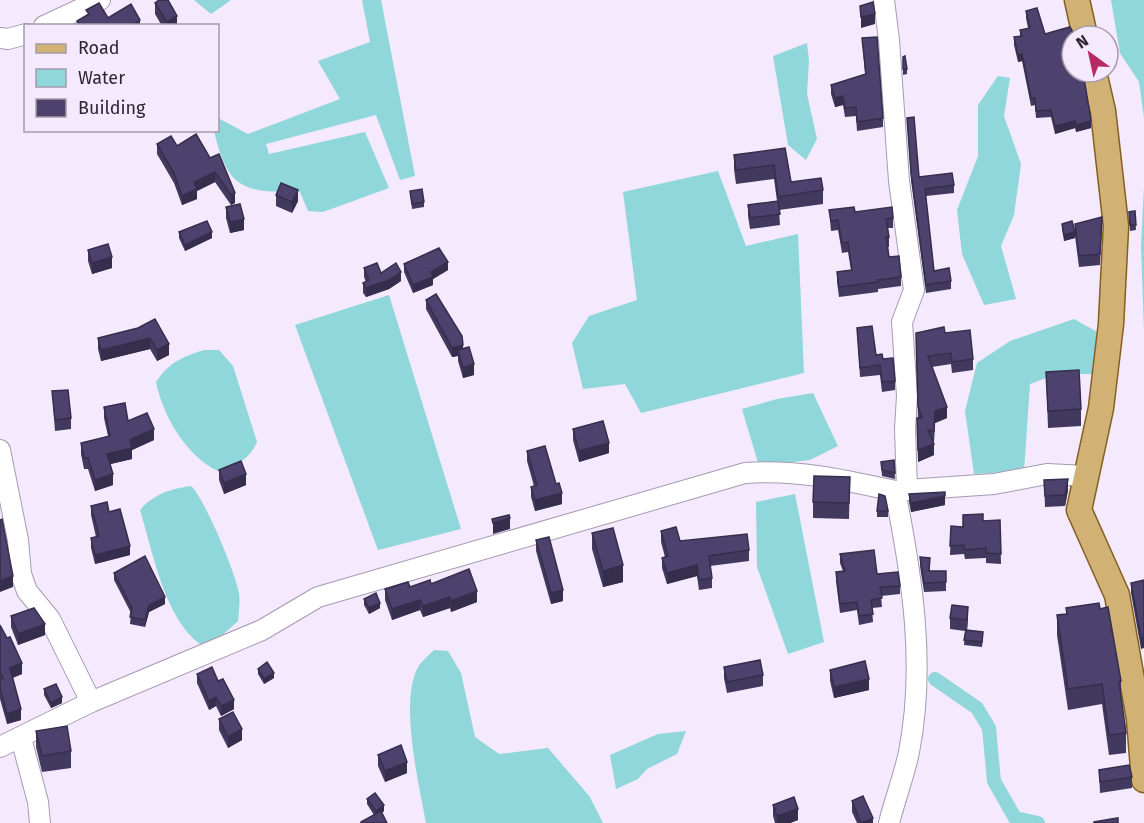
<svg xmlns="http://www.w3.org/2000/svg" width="1144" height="823" viewBox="0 0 1144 823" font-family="'Fira Sans',sans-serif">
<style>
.water{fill:#8fd7db}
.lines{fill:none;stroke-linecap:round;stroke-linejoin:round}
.canal{stroke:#8fd7db;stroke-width:14}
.minor-casing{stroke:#a79ab1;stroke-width:22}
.major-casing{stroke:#836021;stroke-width:27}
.minor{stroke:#fff;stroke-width:20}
.major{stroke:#d1b274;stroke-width:24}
.wall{fill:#41395e}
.shaded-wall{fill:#352e4c}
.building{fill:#4c426d;stroke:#352e4c;stroke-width:1.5}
</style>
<rect width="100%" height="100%" fill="#f4e9fd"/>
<g class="water">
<polygon points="194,0 231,0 211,14"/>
<path d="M362,0H381L415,176L400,180L376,115L266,144L269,154L365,132L389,188L323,212L308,211L300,192C243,192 228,190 214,131L218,130V118L248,134L340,99L318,61L370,42Z"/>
<polygon points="1111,0 1144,0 1144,118 1139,82 1120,53"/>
<polygon points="807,43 809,61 807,94 817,139 806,160 788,145 773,56"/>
<polygon points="998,76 1010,78 1004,116 1021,164 1014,215 1001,246 1016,299 984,305 962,254 957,210 978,156 978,105"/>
<polygon points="718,171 746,246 798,234 804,373 641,413 625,384 583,389 572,343 589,316 637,300 623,192"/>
<polygon points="1144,187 1144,331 1141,246"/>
<polygon points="389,295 461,529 378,550 295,325"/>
<polygon points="1074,319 1099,333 1092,374 1057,374 1030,384 1024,471 974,474 965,411 977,363 1010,341"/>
<path d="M204,350H219L233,366L257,442C249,460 236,465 218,471C186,456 163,416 156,382C169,362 182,357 204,350Z"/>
<polygon points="813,393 838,446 810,460 759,466 742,409 777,399"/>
<path d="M191,486C205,499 235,572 239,593C240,601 239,612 238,621L219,638L201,645C164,618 153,552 140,510C154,494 170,489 191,486Z"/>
<polygon points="795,494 824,642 788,654 757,567 756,502"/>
<path d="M434,650L448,651L461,673L475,737L499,754L548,748L590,797L603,823H426C419,784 399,703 418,667C422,661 429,655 434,650Z"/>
<polygon points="686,731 677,754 647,769 638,779 616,789 610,755 658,734"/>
</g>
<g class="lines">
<polyline class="canal" points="935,679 977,708 989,728 994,781 1015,818 1038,823"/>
<g class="minor-casing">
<g id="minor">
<path d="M884,0L889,40L899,181L914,290L902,322L907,396L905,429L907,490L895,491C912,576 926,665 909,752C904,776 895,799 889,823"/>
<polyline points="44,26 100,0"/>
<polyline points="0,38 8,39 26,34"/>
<polyline points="0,450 18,540 21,574 27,591 50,619 91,702"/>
<polyline points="907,490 994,484 1047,474 1085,476"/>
<polyline points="21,738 38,802 40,823"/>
<path d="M0,747L91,702L262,630L318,597L745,473C797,469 845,480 895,491"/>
</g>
</g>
<g class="major-casing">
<g id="major">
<polyline points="1077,0 1085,36"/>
<polyline points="1094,72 1103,111 1116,226 1111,324 1101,408 1079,510 1117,595 1139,719 1144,780"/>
</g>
</g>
<use href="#minor" class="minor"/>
<use href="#major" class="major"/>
</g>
<g class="wall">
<polygon points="155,3 177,26 162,26 155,14"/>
<polygon points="1026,11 1045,34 1091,128 1076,132 1075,128 1055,134 1051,117 1036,118 1035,105 1031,106 1022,61 1018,62 1014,45 1014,37 1020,36 1020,30 1028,28 1026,18"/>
<polygon points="862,38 883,118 883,127 857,131 856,116 845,117 843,105 835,107 831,94 831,85 865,74"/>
<polygon points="903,57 907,69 907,74 903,75"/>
<polygon points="907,118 919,177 954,185 954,193 926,196 934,271 951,281 951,289 926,293 911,180"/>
<polygon points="157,144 177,146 210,158 219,154 235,203 231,205 215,182 197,191 197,199 182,205 174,183 157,154"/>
<polygon points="785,148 791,182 823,190 823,204 779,210 780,225 750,229 748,216 748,205 777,201 774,179 736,184 734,169 734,155"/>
<polygon points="410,191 424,202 424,207 412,209"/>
<polygon points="276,195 298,201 292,213 276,206"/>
<polygon points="226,207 244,230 230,233 226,218"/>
<polygon points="829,210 893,218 893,228 888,228 889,237 889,247 888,247 889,257 901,277 901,286 878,289 878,292 839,297 837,282 837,272 851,270 848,252 842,253 838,230 831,231"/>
<polygon points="1135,211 1136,230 1130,231 1129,212"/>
<polygon points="1062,224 1075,232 1075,224 1102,228 1100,265 1079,267 1075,236 1075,238 1064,241 1062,229"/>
<polygon points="179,232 212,238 185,251 179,238"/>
<polygon points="88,250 112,268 92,274 88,261"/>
<polygon points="404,264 448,270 433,279 433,285 413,293 404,272"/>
<polygon points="364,268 381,273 401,281 389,289 366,297 363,293 363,283 366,282 364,277"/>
<polygon points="426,300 463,349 474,375 463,378 458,361 458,356 452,357 426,309"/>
<polygon points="138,328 169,355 157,361 150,349 101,361 98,349 98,338"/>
<polygon points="857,328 876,355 883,359 895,381 895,390 882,392 880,375 860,377"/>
<polygon points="916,345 973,359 973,370 952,373 951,364 932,367 947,418 935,423 934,442 933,442 934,455 918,462 917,429 918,418"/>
<polygon points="1046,372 1081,409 1081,426 1048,428"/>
<polygon points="52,391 71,418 71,429 55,431"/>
<polygon points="104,407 128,421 154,440 132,450 132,459 110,464 113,485 95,491 88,469 84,469 81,454 81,443 108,436 104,418"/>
<polygon points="573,429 609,453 579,462 573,440"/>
<polygon points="527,451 556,484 562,504 535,511 531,497 531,487 534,486 527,461"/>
<polygon points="894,460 895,479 882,476 881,462"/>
<polygon points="219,470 246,485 224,494 219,480"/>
<polygon points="850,477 849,519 813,518 813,502"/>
<polygon points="1044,480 1068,490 1065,506 1045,507"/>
<polygon points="909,494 945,505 911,512 909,502"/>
<polygon points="91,506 109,512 130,555 95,564 91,548 91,538 96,537 91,515"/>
<rect x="877" y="511" width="11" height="6"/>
<polygon points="1000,520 1001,564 986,563 986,558 965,559 964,554 950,555 951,526 963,527 983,521"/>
<polygon points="661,531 680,541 749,550 749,561 710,566 712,578 712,588 699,590 697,576 667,584 662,568 662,558 665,557 661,542"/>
<polygon points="592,533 623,582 603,587 592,549"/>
<polygon points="536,540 563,601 551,604 536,551"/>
<polygon points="840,554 900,586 900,594 881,596 882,607 872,608 873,622 859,625 857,610 840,613 836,581 836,572 843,571 840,563"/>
<polygon points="920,557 930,571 946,571 946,591 924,592 920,566"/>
<polygon points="114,573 165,604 149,612 145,627 130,624 131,613 114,580"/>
<polygon points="1144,580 1141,649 1131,593 1131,583"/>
<polygon points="431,584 477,602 451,612 450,608 423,617 420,610 392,620 385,600 385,589 410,587"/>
<polygon points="364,599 380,608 369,614 364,605"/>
<polygon points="1066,608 1100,609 1121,681 1121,699 1126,733 1126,753 1109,755 1102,704 1068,710 1057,635 1057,615 1066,614"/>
<polygon points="11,616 45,635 18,645 11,627"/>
<polygon points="950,618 968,618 967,630 983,637 982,647 964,645 965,631 950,629"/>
<polygon points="0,625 22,674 12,678 21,720 7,724 0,699"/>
<polygon points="724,667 763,675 763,686 727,693 724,678"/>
<polygon points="258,669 274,678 264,684 258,674"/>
<polygon points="830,670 869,690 834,698 830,681"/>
<polygon points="197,674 234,709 221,716 216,706 209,710 197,683"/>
<polygon points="44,689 62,703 51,708 44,695"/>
<polygon points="219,719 242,740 228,748 219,730"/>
<polygon points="36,731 71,751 71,768 42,772 36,747"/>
<polygon points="378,755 407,773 385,782 378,766"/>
<polygon points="1099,770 1132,777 1132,788 1100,793"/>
<polygon points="367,799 384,811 382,813 374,815 367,804"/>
<polygon points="852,801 873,823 857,823 852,812"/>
<polygon points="773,805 798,820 790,823 775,823 773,816"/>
</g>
<g class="shaded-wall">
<polygon points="875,14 875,24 861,28 861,17"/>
<polygon points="177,16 177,26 167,26 167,22"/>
<polygon points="140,20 140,26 131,26"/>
<polygon points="1022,54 1022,61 1018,62 1018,55"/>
<polygon points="843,96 843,105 835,107 835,98"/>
<polygon points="1075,121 1075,128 1055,134 1055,126"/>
<polygon points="1091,121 1091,128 1076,132 1076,125"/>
<polygon points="215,172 215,182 197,191 197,199 182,205 182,196 194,182"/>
<polygon points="298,190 298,201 292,213 292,202"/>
<polygon points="235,193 235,203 231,205 231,195"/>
<polygon points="244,219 244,230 230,233 230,222"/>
<polygon points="212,232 212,238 185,251 185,245"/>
<polygon points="1075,232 1075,238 1064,241 1064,235"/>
<polygon points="112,257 112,268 92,274 92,263"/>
<polygon points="448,262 448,270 433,279 433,285 413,293 413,285"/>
<polygon points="401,272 401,281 389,289 366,297 366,288"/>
<polygon points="150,338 150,349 101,361 101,350"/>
<polygon points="169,344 169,355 157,361 157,350"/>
<polygon points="463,345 463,355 458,350 458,356 452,357 452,348"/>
<polygon points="474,364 474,375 463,378 463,368"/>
<polygon points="947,407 947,418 935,423 934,442 935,411"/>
<polygon points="154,429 154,440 132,450 132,459 107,465 107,454 130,440"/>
<polygon points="609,443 609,453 579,462 579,451"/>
<polygon points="934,444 934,455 918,462 918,450"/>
<polygon points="113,474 113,485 95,491 95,480"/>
<polygon points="246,474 246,485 224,494 224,483"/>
<polygon points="1068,479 1068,490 1065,506 1065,495"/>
<polygon points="562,493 562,504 535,511 535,500"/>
<polygon points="945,496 945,505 911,512 911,503"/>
<polygon points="510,518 510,529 493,534 493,523"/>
<polygon points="130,546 130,555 95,564 95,555"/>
<polygon points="623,565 623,582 603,587 603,571"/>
<polygon points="697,565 697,576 667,584 667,573"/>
<polygon points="13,576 13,587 0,592 0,581"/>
<polygon points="563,590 563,601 551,604 551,593"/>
<polygon points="477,591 477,602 451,612 451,601"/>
<polygon points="165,597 165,604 149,612 145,627 145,620 149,605"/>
<polygon points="450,597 450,608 423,617 423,606"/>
<polygon points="420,600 420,610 392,620 392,609"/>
<polygon points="380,603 380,608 369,614 369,608"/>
<polygon points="968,607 968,618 967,631 967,620"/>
<polygon points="45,624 45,635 18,645 18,634"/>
<polygon points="1141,638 1144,638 1144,648 1141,649"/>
<polygon points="22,663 22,674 10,679 10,668"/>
<polygon points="274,673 274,678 264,684 264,679"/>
<polygon points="869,679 869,690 834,698 834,687"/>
<polygon points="62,697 62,703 51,708 51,703"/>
<polygon points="216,697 216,706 209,710 209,701"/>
<polygon points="234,700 234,709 221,716 221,706"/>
<polygon points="21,709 21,720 7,724 7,714"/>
<polygon points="242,729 242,740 228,748 228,737"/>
<polygon points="407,762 407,773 385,782 385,771"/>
<polygon points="384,805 384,811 376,817 376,811"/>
<polygon points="798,809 798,820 790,823 777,823 777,816"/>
<polygon points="873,818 873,823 862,823"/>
</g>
<g class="building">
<polygon points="159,0 168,0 177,16 167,22 155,3"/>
<polygon points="873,2 875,14 861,17 860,6"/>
<polygon points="99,3 108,18 131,4 140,20 131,26 80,26 77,21 89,14 86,10"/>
<polygon points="1037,8 1045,34 1070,27 1075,36 1072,36 1072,72 1083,72 1091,121 1076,125 1075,121 1055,126 1051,110 1036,111 1035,98 1031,98 1022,54 1018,55 1014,37 1022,36 1020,30 1030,28 1026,11"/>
<polygon points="877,37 883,118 857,122 856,107 845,108 843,96 835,98 831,85 866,74 862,38"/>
<polygon points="905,56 907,69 903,69 903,57"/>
<polygon points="914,117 919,177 952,173 954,185 925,189 934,271 949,268 951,281 926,285 911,172 907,118"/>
<polygon points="196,134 210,158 219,154 235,193 231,195 215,172 194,182 197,189 182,196 174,173 157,144 171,136 177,146"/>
<polygon points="785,148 791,182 821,178 823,190 778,197 774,165 736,170 734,155"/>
<polygon points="281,183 298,190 292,202 276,195"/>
<polygon points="422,189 424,202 412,204 410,191"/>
<polygon points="778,201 780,214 750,218 748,205"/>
<polygon points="240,204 244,219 230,222 226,207"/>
<polygon points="854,207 855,212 892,207 893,218 886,219 889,237 886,237 889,257 899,256 901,277 878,280 878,282 839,287 837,272 852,270 848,242 842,243 838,220 831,221 829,210"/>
<polygon points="1135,211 1136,225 1130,225 1129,212"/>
<polygon points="1102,217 1100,254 1079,256 1075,224"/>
<polygon points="207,221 212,232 185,245 179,232"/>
<polygon points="1072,221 1075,232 1064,235 1062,224"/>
<polygon points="108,244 112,257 92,263 88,250"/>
<polygon points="439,248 448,262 431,272 433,277 413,285 404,264"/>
<polygon points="377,263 381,273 396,263 401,272 389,280 366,288 363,283 369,280 364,268"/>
<polygon points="436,294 462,336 463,345 452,348 426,300"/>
<polygon points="155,319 169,344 157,350 150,338 101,350 98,338 138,328"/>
<polygon points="872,326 876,355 882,354 883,359 893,358 895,381 882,382 880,365 860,368 857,328"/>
<polygon points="944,327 945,333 970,330 973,359 952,362 951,353 928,356 947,407 935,411 934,431 928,430 934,444 918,450 917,418 922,418 918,406 916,333"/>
<polygon points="469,347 474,364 463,368 458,350"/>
<polygon points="1079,370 1081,409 1048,411 1046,372"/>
<polygon points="68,390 71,418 55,420 52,391"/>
<polygon points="125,403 128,421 147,413 154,429 130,440 132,448 107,454 113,474 95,480 88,458 84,458 81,443 110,436 104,407"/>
<polygon points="603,421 609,443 579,451 573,429"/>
<polygon points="545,446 556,484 559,483 562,493 535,500 531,487 537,485 527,451"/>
<polygon points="894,460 895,473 882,470 881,462"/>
<polygon points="241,461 246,474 224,483 219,470"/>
<polygon points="814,476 850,477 849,503 813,502"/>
<polygon points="1068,479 1065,495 1045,496 1044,480"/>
<polygon points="945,492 945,496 911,503 909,494"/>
<polygon points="879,494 885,496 888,511 877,511"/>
<polygon points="107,502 109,512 120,509 130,546 95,555 91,538 99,536 91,506"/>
<polygon points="983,514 983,521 1000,520 1001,554 986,553 986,548 965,550 964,545 950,546 951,526 963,527 963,515"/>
<polygon points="509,515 510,518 493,523 492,519"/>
<polygon points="2,519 13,576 0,581 0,520"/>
<polygon points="676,527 680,541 747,534 749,550 709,556 712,578 699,580 697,565 667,573 662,558 668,556 661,531"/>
<polygon points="613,528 623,565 603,571 592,533"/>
<polygon points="549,537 563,590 551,593 536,540"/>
<polygon points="874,550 877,574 898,572 900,586 880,587 882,598 871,600 873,614 859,616 857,602 840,604 836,572 845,571 840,554"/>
<polygon points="145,556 165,597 149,605 145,620 130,617 132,608 114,573"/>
<polygon points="920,557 930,558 929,571 946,571 946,582 924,583"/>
<polygon points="469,569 477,591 451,601 450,597 423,606 420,600 392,609 385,589 408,582 410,587 430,580 431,584"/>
<polygon points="1144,580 1144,638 1141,638 1131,583"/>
<polygon points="376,593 380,603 369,608 364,599"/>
<polygon points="1099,603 1100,609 1108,607 1121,681 1119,682 1126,733 1109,735 1102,684 1068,689 1057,615 1067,614 1066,608"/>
<polygon points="952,605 968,607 967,620 950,618"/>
<polygon points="34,608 45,624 18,634 11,616"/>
<polygon points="0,625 7,638 10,637 22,663 10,668 21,709 7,714 0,688 0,679 3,678 0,671"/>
<polygon points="966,630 983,632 982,642 964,640"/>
<polygon points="760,660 763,675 727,682 724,667"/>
<polygon points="865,661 869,679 834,687 830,670"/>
<polygon points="267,662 274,673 264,679 258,669"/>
<polygon points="212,667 218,681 223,679 234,700 221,706 216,697 209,701 197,674"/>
<polygon points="56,684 62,697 51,703 44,689"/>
<polygon points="233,712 242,729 228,737 219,719"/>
<polygon points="67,726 71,751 42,756 36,731"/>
<polygon points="401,745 407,762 385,771 378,755"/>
<polygon points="1129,765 1132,777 1100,782 1099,770"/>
<polygon points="375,793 384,805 376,811 367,799"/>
<polygon points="863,796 873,818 861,823 852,801"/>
<polygon points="794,797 798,809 777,816 773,805"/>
<polygon points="381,811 387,823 361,823 361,822"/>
<polygon points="1118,818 1118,823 1094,823 1094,822"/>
</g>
<rect x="24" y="24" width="195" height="108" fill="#f4e9fd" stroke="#a49bab" stroke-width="1.5"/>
<rect x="36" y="44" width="30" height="9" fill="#d1b274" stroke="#a49bab" stroke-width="1.5"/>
<text x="78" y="54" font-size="18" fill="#2c2731">Road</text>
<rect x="36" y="69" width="30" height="18" fill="#8fd7db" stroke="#a49bab" stroke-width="1.5"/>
<text x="78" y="84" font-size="18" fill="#2c2731">Water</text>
<rect x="36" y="99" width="30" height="18" fill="#4c426d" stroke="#a49bab" stroke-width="1.5"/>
<text x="78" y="114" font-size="18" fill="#2c2731">Building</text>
<g transform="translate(1090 54) rotate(327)"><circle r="28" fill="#f4e9fd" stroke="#a49bab" stroke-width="1.5"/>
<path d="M0-4.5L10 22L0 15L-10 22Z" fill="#b72a61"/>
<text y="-9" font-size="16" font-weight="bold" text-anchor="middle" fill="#2c2731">N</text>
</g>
</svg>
